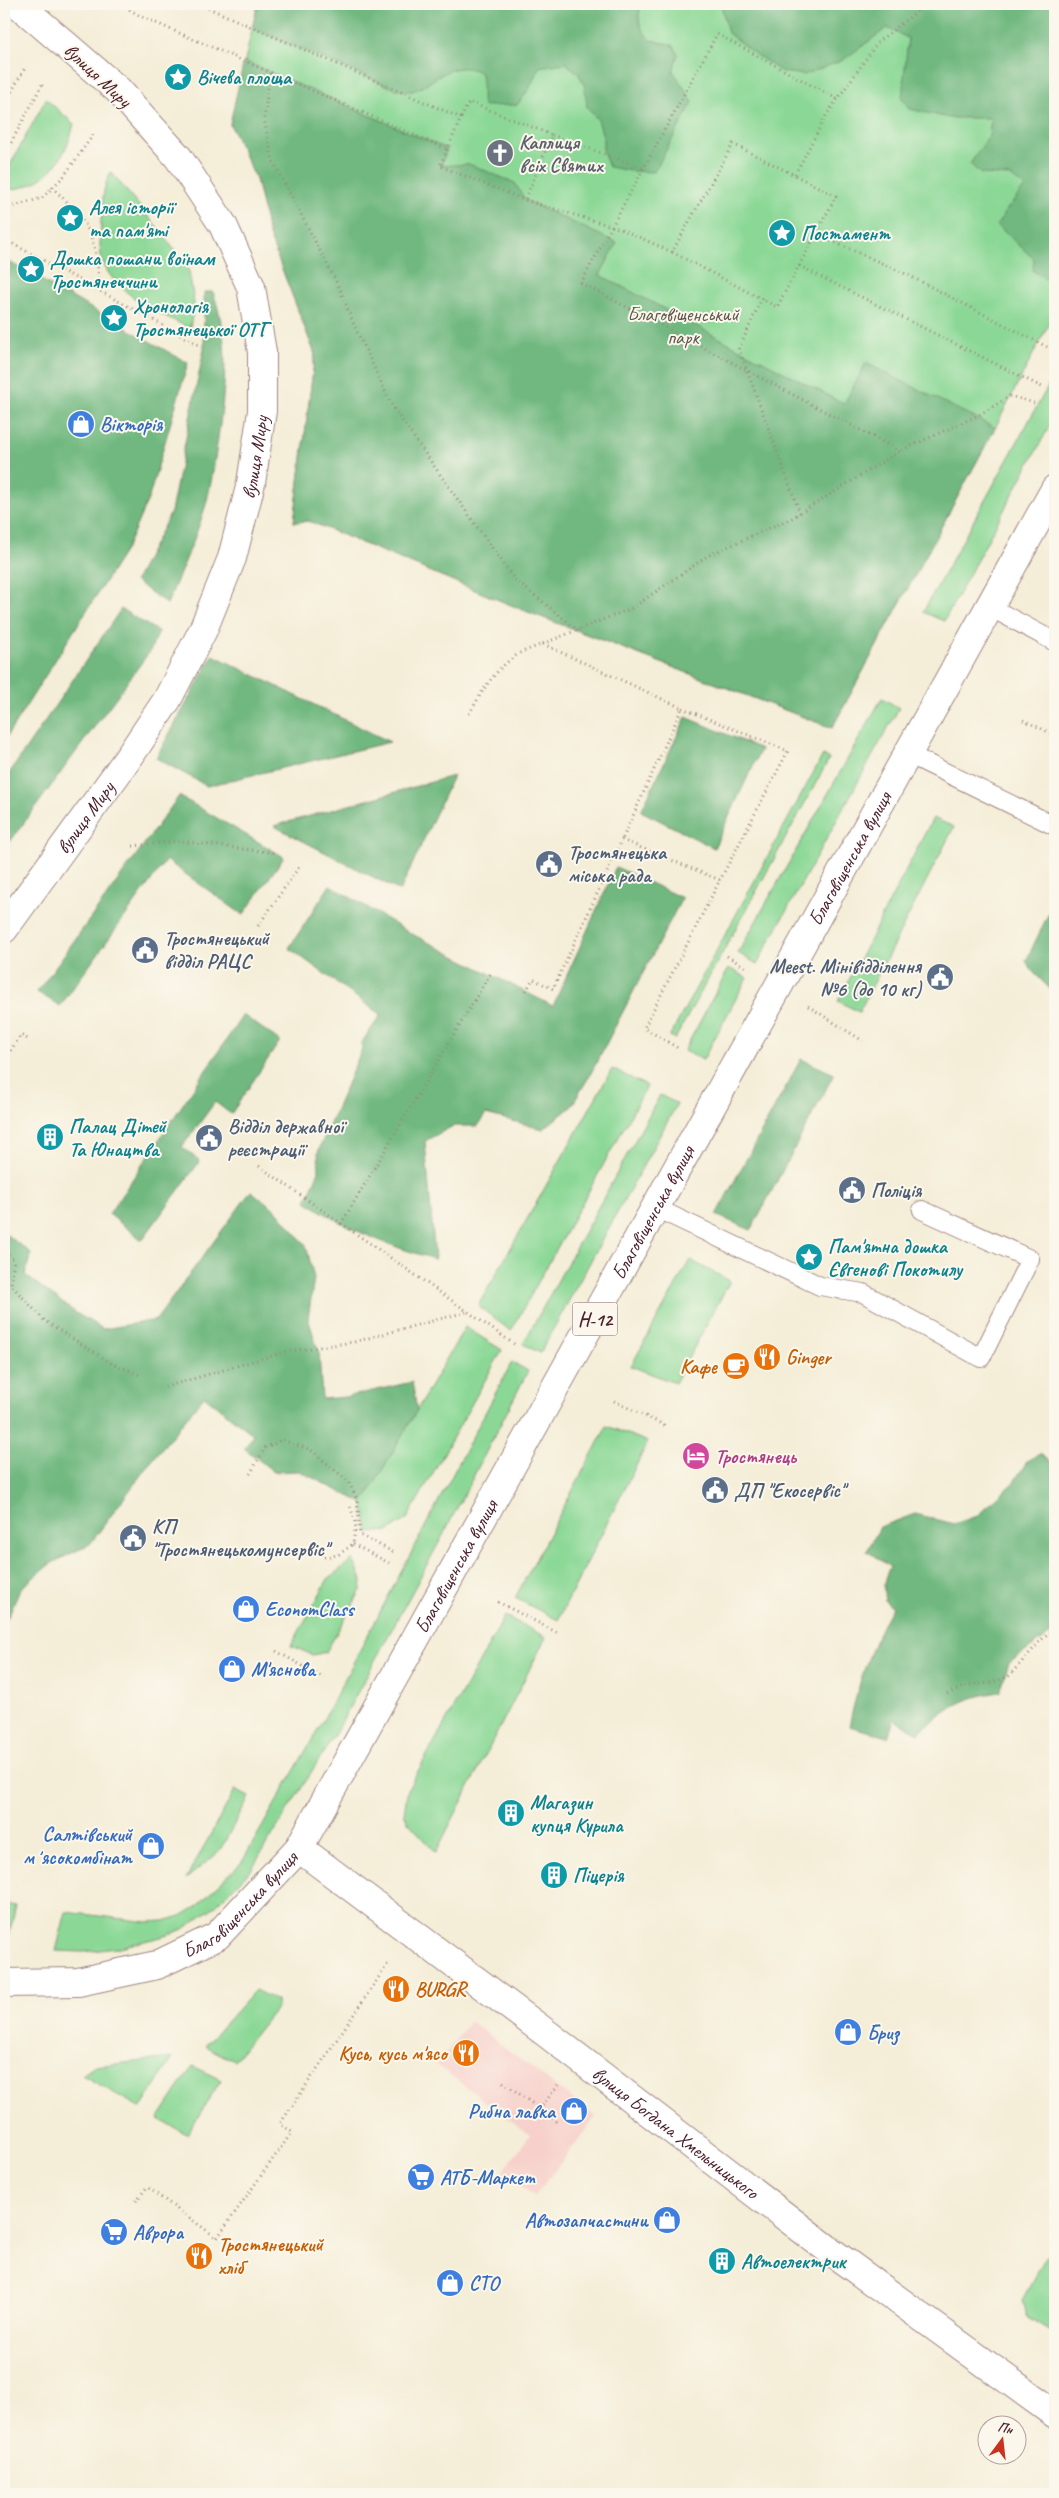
<svg xmlns="http://www.w3.org/2000/svg" width="1059" height="2498" viewBox="0 0 1059 2498" font-family="Caveat,sans-serif">
<style>
.built{fill:#f7d0cb}
.green{fill:#8bd896;stroke:#6a7c60}
.forest{fill:#70b87f;stroke:#5d6c55}
.lines{fill:none;stroke-linecap:round;stroke-linejoin:round}
.lane-casing{stroke:#9f8681;stroke-width:20}
.secondary-casing{stroke:#9f8681;stroke-width:30}
.primary-casing{stroke:#9f8681;stroke-width:30}
.path{stroke:#9f8681;stroke-width:3;stroke-dasharray:1 4;stroke-linecap:butt}
.lane{stroke:#fff;stroke-width:18}
.secondary{stroke:#fff;stroke-width:28}
.primary{stroke:#fff;stroke-width:28}
.labels{text-anchor:middle;stroke-width:4;stroke-linejoin:round;paint-order:stroke}
.shield{fill:#fbf7ec;stroke:#7f6065;stroke-width:1}
.shield-label{font-size:19px;font-weight:bold;fill:#4a1f2b}
.street-label{font-size:20px;fill:#4a1f2b;stroke:#fbf7ec}
.culture-label{font-size:20px;font-weight:bold;fill:#0d838f;stroke:#fbf7ec;text-anchor:start}
.worship-label{font-size:20px;font-weight:bold;fill:#5b616d;stroke:#fbf7ec;text-anchor:start}
.park-label{font-size:20px;fill:#5e564b;stroke:#fbf7ec}
.shop-label{font-size:20px;font-weight:bold;fill:#366cbe;stroke:#fbf7ec;text-anchor:start}
.service-label{font-size:20px;font-weight:bold;fill:#4e5e75;stroke:#fbf7ec;text-anchor:start}
.food-label{font-size:20px;font-weight:bold;fill:#c56008;stroke:#fbf7ec;text-anchor:start}
.hotel-label{font-size:20px;font-weight:bold;fill:#b23c85;stroke:#fbf7ec;text-anchor:start}
</style>
<rect width="100%" height="100%" fill="#fbf7ec"/>
<filter id="ink" filterUnits="userSpaceOnUse"><feTurbulence type="fractalNoise" baseFrequency=".02" numOctaves="2"/><feDisplacementMap in="SourceGraphic" scale="10" xChannelSelector="R" yChannelSelector="G"/><feConvolveMatrix kernelMatrix="1 2 1 2 8 2 1 2 1" color-interpolation-filters="sRGB"/></filter>
<filter id="wash" filterUnits="userSpaceOnUse"><feTurbulence type="fractalNoise" baseFrequency=".0096" numOctaves="4" result="noise"/><feDisplacementMap in="SourceGraphic" scale="20" xChannelSelector="R" yChannelSelector="G"/><feGaussianBlur stdDeviation="1.12" result="paint"/><feColorMatrix in="noise" values="0 0 0 0 0 0 0 0 0 0 0 0 0 0 0 0 0 1.4 0 .05"/><feComposite in="paint" operator="in"/></filter>
<g filter="url(#wash)">
<rect width="100%" height="100%" fill="#f4edd7"/>
<polygon class="built" points="470,2021 596,2117 535,2196 502,2173 530,2135 437,2065"/>
<g class="green">
<polygon points="258,4 1055,4 1055,312 995,428 832,728 523,610 309,521 294,522 315,354 269,235 256,179 230,124"/>
<path d="M46,99L74,124C64,162 46,188 4,190V176Z"/>
<path d="M111,172L163,234L189,271L194,303L190,328C163,316 113,292 103,262C98,250 101,233 101,220C102,204 103,185 111,172Z"/>
<polygon points="1055,374 1055,416 944,621 923,612"/>
<polygon points="882,698 899,708 757,964 738,953"/>
<polygon points="823,755 829,759 675,1039 670,1036"/>
<polygon points="933,818 954,827 859,1012 838,1001"/>
<polygon points="729,968 747,978 703,1060 684,1051"/>
<polygon points="612,1069 647,1086 511,1331 478,1306"/>
<polygon points="660,1095 677,1104 540,1353 523,1344"/>
<polygon points="690,1260 730,1281 675,1383 631,1366"/>
<polygon points="465,1327 502,1350 407,1519 389,1531 368,1533 363,1503"/>
<polygon points="512,1362 528,1371 442,1537 336,1732 251,1870 215,1906 185,1928 169,1935 116,1948 84,1952 56,1951 66,1912 148,1922 164,1921 181,1916 196,1907 242,1862 321,1724"/>
<polygon points="607,1426 648,1442 558,1620 515,1598"/>
<polygon points="353,1559 362,1580 361,1590 326,1652 313,1655 291,1646 328,1579"/>
<polygon points="505,1616 546,1637 436,1852 408,1822 404,1813 408,1789"/>
<polygon points="235,1790 249,1797 219,1852 186,1879"/>
<polygon points="4,1904 16,1906 7,1945 4,1945"/>
<polygon points="255,1990 277,2001 277,2007 234,2061 205,2046"/>
<polygon points="173,2058 141,2108 82,2075 95,2066"/>
<polygon points="193,2066 221,2080 187,2134 158,2119"/>
<polygon points="1055,2240 1055,2333 1026,2316 1022,2300"/>
</g>
<g class="forest">
<path d="M258,4H641C637,20 639,27 650,40L673,45L678,54L673,71L693,102L654,172L631,171L609,167L603,152V136L598,120L587,107L585,87L579,74L566,63L539,67L529,89L517,105L483,106C481,94 484,82 480,72C450,58 435,84 412,91C407,92 398,89 393,88L252,28Z"/>
<polygon points="721,4 1055,4 1055,285 1033,271 1034,259 997,225 1004,213 1025,187 1010,176 981,174 970,164 989,136 991,118 949,118 910,109 902,98 908,38 887,28 843,60 804,75 782,72 752,52 728,33"/>
<polygon points="244,61 447,149 441,166 469,164 515,183 525,200 617,243 600,275 844,404 866,363 995,428 832,728 523,610 309,521 294,522 315,354 269,235 256,179 230,124"/>
<polygon points="4,259 188,363 149,497 127,547 4,741"/>
<path d="M204,292H213C229,339 226,376 220,424C216,451 213,478 206,504C196,538 181,571 167,604L135,581L171,512L204,349Z"/>
<polygon points="121,609 159,632 150,651 4,850 4,781"/>
<polygon points="213,655 390,742 207,786 156,758"/>
<polygon points="686,717 761,749 714,848 641,811"/>
<polygon points="453,776 400,891 274,826"/>
<polygon points="179,796 284,857 243,915 166,860 60,1006 37,992"/>
<path d="M616,867L682,898L590,1075L571,1107L543,1129L486,1114L477,1126H453L425,1141L435,1259C389,1246 345,1229 306,1201L319,1171L318,1152L362,1049V1042L381,1015L289,948L330,885L408,932L553,1006Z"/>
<polygon points="1055,900 1055,994 1033,972 1026,961"/>
<polygon points="243,1015 280,1041 231,1114 215,1102 182,1147 200,1161 142,1240 109,1214"/>
<polygon points="801,1059 834,1074 751,1230 716,1215"/>
<polygon points="251,1191 276,1210 306,1245 314,1278 308,1318 319,1353 322,1399 346,1397 412,1382 417,1410 363,1503 299,1471 274,1472 244,1448 254,1435 204,1396 146,1468 90,1544 50,1564 21,1588 4,1625 4,1233 31,1253 25,1275 76,1313 103,1329 156,1320"/>
<path d="M1040,1454L1055,1465V1631L1009,1663L1000,1692C966,1696 944,1709 919,1733L894,1720L888,1737L849,1726C858,1684 871,1644 892,1607L885,1601C883,1587 883,1579 890,1567L867,1551L880,1527L915,1514L954,1524L977,1516L1014,1482L1028,1460Z"/>
</g>
</g>
<g filter="url(#ink)">
<g class="lines">
<g class="lane-casing">
<g id="lane">
<polyline points="990,607 1055,642"/>
<polyline points="908,754 1055,826"/>
<polyline points="656,1208 820,1286 863,1293 981,1358 1030,1259 922,1210"/>
</g>
</g>
<g class="secondary-casing">
<g id="secondary">
<path id="s1" d="M4,929L129,757L167,700L203,630L232,558L251,483L262,411V352L251,287L223,225L178,157L118,90L18,4"/>
<path id="s2" d="M299,1848L546,2033L829,2250L1055,2414"/>
</g>
</g>
<g class="primary-casing">
<g id="primary">
<path id="s3" d="M4,1983L78,1982L157,1965L217,1936L299,1848L1055,489"/>
</g>
</g>
<g class="path">
<polyline points="121,4 140,16 447,149"/>
<polyline points="199,4 461,118 440,166 525,200 621,229 672,252"/>
<polyline points="270,73 264,120 273,161 339,287 354,325 393,408 514,579 579,631"/>
<polyline points="837,99 717,34 581,283 900,451"/>
<polyline points="4,105 26,66"/>
<polyline points="461,118 469,102 552,135 525,200"/>
<polyline points="552,135 643,168"/>
<polyline points="4,156 43,83"/>
<polyline points="795,174 827,114 878,42 926,4"/>
<path d="M52,187C62,198 77,209 84,222C96,243 99,267 99,291"/>
<polyline points="4,209 42,198 64,176 93,135"/>
<polyline points="816,234 777,307 672,252 733,144 836,196 816,234 906,274 1055,351"/>
<polyline points="4,239 199,345"/>
<polyline points="799,266 1042,387"/>
<polyline points="762,298 739,349 800,513"/>
<polyline points="543,644 682,708 622,840"/>
<polyline points="682,708 788,751 720,880"/>
<path d="M469,714C484,689 494,669 520,653L632,608L709,555L792,518L900,451L979,415L1010,396L1034,403"/>
<polyline points="1023,720 1055,735"/>
<polyline points="133,846 179,841 276,853"/>
<polyline points="258,926 299,867"/>
<polyline points="727,956 748,969"/>
<polyline points="526,991 533,979 553,989 622,840 720,880 644,1028 678,1048"/>
<polyline points="808,1006 863,1041"/>
<polyline points="4,1056 6,1057 21,1035 29,1040"/>
<polyline points="259,1166 514,1344"/>
<polyline points="341,1224 490,974"/>
<polyline points="4,1252 14,1260 11,1285 45,1321 111,1363 140,1375"/>
<polyline points="165,1387 284,1352 354,1342 466,1312"/>
<polyline points="614,1401 666,1426"/>
<polyline points="250,1474 265,1448 282,1440 311,1450 349,1482 357,1500 360,1535 395,1553"/>
<polyline points="353,1544 389,1563"/>
<polyline points="324,1557 338,1555 353,1544 356,1523 350,1506"/>
<polyline points="498,1602 560,1634"/>
<polyline points="276,1651 324,1678"/>
<polyline points="947,1694 967,1685 990,1683 1008,1677 1055,1625"/>
<polyline points="503,2082 540,2109 558,2085"/>
<polyline points="540,2109 559,2123"/>
<polyline points="136,2201 147,2187 217,2238 292,2132 280,2124 389,1962"/>
</g>
<use href="#lane" class="lane"/>
<use href="#secondary" class="secondary"/>
<use href="#primary" class="primary"/>
</g>
</g>
<defs>
<g id="sight-disc" transform="scale(1.4375)"><circle r="9.5" fill="#0f9aa8" stroke="#fbf7ec"/><path d="M0-6L1.8-2.2L6-1.7L2.9 1.2L3.7 5.4L0 3.3L-3.7 5.4L-2.9 1.2L-6-1.7L-1.8-2.2Z" fill="#fff"/></g>
<g id="church-disc" transform="scale(1.4375)"><circle r="9.5" fill="#6b7280" stroke="#fbf7ec"/><path d="M-1.2-6h2.4v3.5h3.3v2.4h-3.3V6h-2.4V-.1h-3.3v-2.4h3.3Z" fill="#fff"/></g>
<g id="shop-disc" transform="scale(1.4375)"><circle r="9.5" fill="#3f7fe0" stroke="#fbf7ec"/><path d="M-5-2.5h2.3a2.7 3.5 0 0 1 5.4 0H5L5.5 6h-11ZM-1.5-2.5h3a1.5 2.3 0 0 0-3 0Z" fill="#fff"/></g>
<g id="civic-disc" transform="scale(1.4375)"><circle r="9.5" fill="#5c6f8a" stroke="#fbf7ec"/><path d="M-.6-6.5H3V-4.5H.6V-3L4-1V1h2V6H-6V1h2V-1L-.6-3ZM-1.2 2.5V6h2.4V2.5Z" fill="#fff"/></g>
<g id="building-disc" transform="scale(1.4375)"><circle r="9.5" fill="#0f9aa8" stroke="#fbf7ec"/><path d="M-4-6H4V6H1V3H-1V6H-4ZM-2.5-4.3h1.7v1.8h-1.7ZM.8-4.3h1.7v1.8H.8ZM-2.5-1h1.7V.8h-1.7ZM.8-1h1.7V.8H.8Z" fill="#fff"/></g>
<g id="restaurant-disc" transform="scale(1.4375)"><circle r="9.5" fill="#e8710a" stroke="#fbf7ec"/><path d="M-5-6h1v4h1v-4h1v4h1v-4h1v5L-1.5 .5V6h-2V.5L-5-1ZM5-6V6H3V1.5H1.5Q1.5-4 5-6Z" fill="#fff"/></g>
<g id="cafe-disc" transform="scale(1.4375)"><circle r="9.5" fill="#e8710a" stroke="#fbf7ec"/><path d="M-5.5-4.5H6V0H3Q3 3.5 0 3.5H-2.5Q-5.5 3.5-5.5 0ZM3-3.2v2h1.7v-2ZM-6 4.5H4V6H-6Z" fill="#fff"/></g>
<g id="hotel-disc" transform="scale(1.4375)"><circle r="9.5" fill="#d1479c" stroke="#fbf7ec"/><path d="M-6-4.5h1.5V1H6V5H4.5V3h-9V5H-6ZM-4 0a1.8 1.8 0 1 1 3.6 0ZM.5 0V-2.5h3Q6-2.5 6 0Z" fill="#fff"/></g>
<g id="supermarket-disc" transform="scale(1.4375)"><circle r="9.5" fill="#3f7fe0" stroke="#fbf7ec"/><path d="M-6-5.5h2.5l.6 2H6L4.5 2H-2.5L-4.4-4H-6ZM-1.5 3.2a1.3 1.3 0 1 0 .1 0ZM3 3.2a1.3 1.3 0 1 0 .1 0Z" fill="#fff"/></g>
</defs>
<g fill-rule="evenodd">
<use href="#sight-disc" x="178" y="77"/>
<use href="#church-disc" x="500" y="153"/>
<use href="#sight-disc" x="70" y="218"/>
<use href="#sight-disc" x="782" y="233"/>
<use href="#sight-disc" x="31" y="269"/>
<use href="#sight-disc" x="114" y="318"/>
<use href="#shop-disc" x="81" y="424"/>
<use href="#civic-disc" x="549" y="864"/>
<use href="#civic-disc" x="145" y="950"/>
<use href="#civic-disc" x="940" y="977"/>
<use href="#building-disc" x="50" y="1137"/>
<use href="#civic-disc" x="209" y="1138"/>
<use href="#civic-disc" x="852" y="1190"/>
<use href="#sight-disc" x="809" y="1257"/>
<use href="#restaurant-disc" x="767" y="1357"/>
<use href="#cafe-disc" x="736" y="1366"/>
<use href="#hotel-disc" x="696" y="1456"/>
<use href="#civic-disc" x="715" y="1490"/>
<use href="#civic-disc" x="133" y="1538"/>
<use href="#shop-disc" x="246" y="1609"/>
<use href="#shop-disc" x="232" y="1669"/>
<use href="#building-disc" x="511" y="1813"/>
<use href="#shop-disc" x="151" y="1846"/>
<use href="#building-disc" x="554" y="1875"/>
<use href="#restaurant-disc" x="396" y="1989"/>
<use href="#shop-disc" x="848" y="2032"/>
<use href="#restaurant-disc" x="466" y="2053"/>
<use href="#shop-disc" x="574" y="2111"/>
<use href="#supermarket-disc" x="421" y="2177"/>
<use href="#shop-disc" x="667" y="2220"/>
<use href="#supermarket-disc" x="114" y="2232"/>
<use href="#restaurant-disc" x="199" y="2256"/>
<use href="#building-disc" x="722" y="2261"/>
<use href="#shop-disc" x="450" y="2283"/>
</g>
<g class="labels">
<rect class="shield" x="572.5" y="1302.5" width="45" height="33" rx="4"/>
<g class="shield-label">
<text x="595" y="1326">Н-12</text>
</g>
<g class="street-label">
<text transform="translate(98 75) rotate(43)" y="7">вулиця Миру</text>
<text dy="7" stroke="none"><textPath href="#s1" startOffset="541">вулиця Миру</textPath></text>
<text dy="7" stroke="none"><textPath href="#s1" startOffset="138">вулиця Миру</textPath></text>
<text dy="7" stroke="none"><textPath href="#s3" startOffset="1474">Благовіщенська вулиця</textPath></text>
<text dy="7" stroke="none"><textPath href="#s3" startOffset="1069">Благовіщенська вулиця</textPath></text>
<text dy="7" stroke="none"><textPath href="#s3" startOffset="664">Благовіщенська вулиця</textPath></text>
<text dy="7" stroke="none"><textPath href="#s3" startOffset="259">Благовіщенська вулиця</textPath></text>
<text dy="7" stroke="none"><textPath href="#s2" startOffset="472">вулиця Богдана Хмельницького</textPath></text>
</g>
<g class="culture-label">
<text x="197" y="84">Вічева площа</text>
<text x="89" y="214">Алея історії<tspan x="89" dy="23">та пам'яті</tspan></text>
<text x="801" y="240">Постамент</text>
<text x="50" y="265">Дошка пошани воїнам<tspan x="50" dy="23">Тростянеччини</tspan></text>
<text x="133" y="313">Хронологія<tspan x="133" dy="23">Тростянецької ОТГ</tspan></text>
<text x="69" y="1133">Палац Дітей<tspan x="69" dy="23">Та Юнацтва</tspan></text>
<text x="828" y="1253">Пам'ятна дошка<tspan x="828" dy="23">Євгенові Покотилу</tspan></text>
<text x="530" y="1809">Магазин<tspan x="530" dy="23">купця Курила</tspan></text>
<text x="573" y="1882">Піцерія</text>
<text x="741" y="2268">Автоелектрик</text>
</g>
<g class="worship-label">
<text x="519" y="149">Каплиця<tspan x="519" dy="23">всіх Святих</tspan></text>
</g>
<g class="park-label">
<text x="683" y="321">Благовіщенський<tspan x="683" dy="23">парк</tspan></text>
</g>
<g class="shop-label">
<text x="100" y="431">Вікторія</text>
<text x="265" y="1616">EconomClass</text>
<text x="251" y="1676">М'яснова</text>
<text x="132" y="1841" text-anchor="end">Салтівський<tspan x="132" dy="23">мʼясокомбінат</tspan></text>
<text x="867" y="2039">Бриз</text>
<text x="555" y="2118" text-anchor="end">Рибна лавка</text>
<text x="440" y="2184">АТБ-Маркет</text>
<text x="648" y="2227" text-anchor="end">Автозапчастини</text>
<text x="133" y="2239">Аврора</text>
<text x="469" y="2290">СТО</text>
</g>
<g class="service-label">
<text x="568" y="859">Тростянецька<tspan x="568" dy="23">міська рада</tspan></text>
<text x="164" y="945">Тростянецький<tspan x="164" dy="23">відділ РАЦС</tspan></text>
<text x="921" y="973" text-anchor="end">Meest. Мінівідділення<tspan x="921" dy="23">№6 (до 10 кг)</tspan></text>
<text x="228" y="1133">Відділ державної<tspan x="228" dy="23">реєстрації</tspan></text>
<text x="871" y="1197">Поліція</text>
<text x="734" y="1497">ДП "Екосервіс"</text>
<text x="152" y="1533">КП<tspan x="152" dy="23">"Тростянецькомунсервіс"</tspan></text>
</g>
<g class="food-label">
<text x="786" y="1364">Ginger</text>
<text x="717" y="1373" text-anchor="end">Кафе</text>
<text x="415" y="1996">BURGR</text>
<text x="447" y="2060" text-anchor="end">Кусь, кусь м'ясо</text>
<text x="218" y="2251">Тростянецький<tspan x="218" dy="23">хліб</tspan></text>
</g>
<g class="hotel-label">
<text x="715" y="1463">Тростянець</text>
</g>
</g>
<rect width="1059" height="2498" fill="none" stroke="#fbf7ec" stroke-width="20"/>
<g transform="translate(1002 2440) rotate(15)"><circle r="24" fill="#fbf7ec" stroke="#b4a19f"/>
<path d="M0-4L9 19L0 12L-9 19Z" fill="#c8321e"/>
<text y="-8" font-size="14" font-weight="bold" text-anchor="middle" fill="#4a1f2b">Пн</text>
</g>
</svg>
